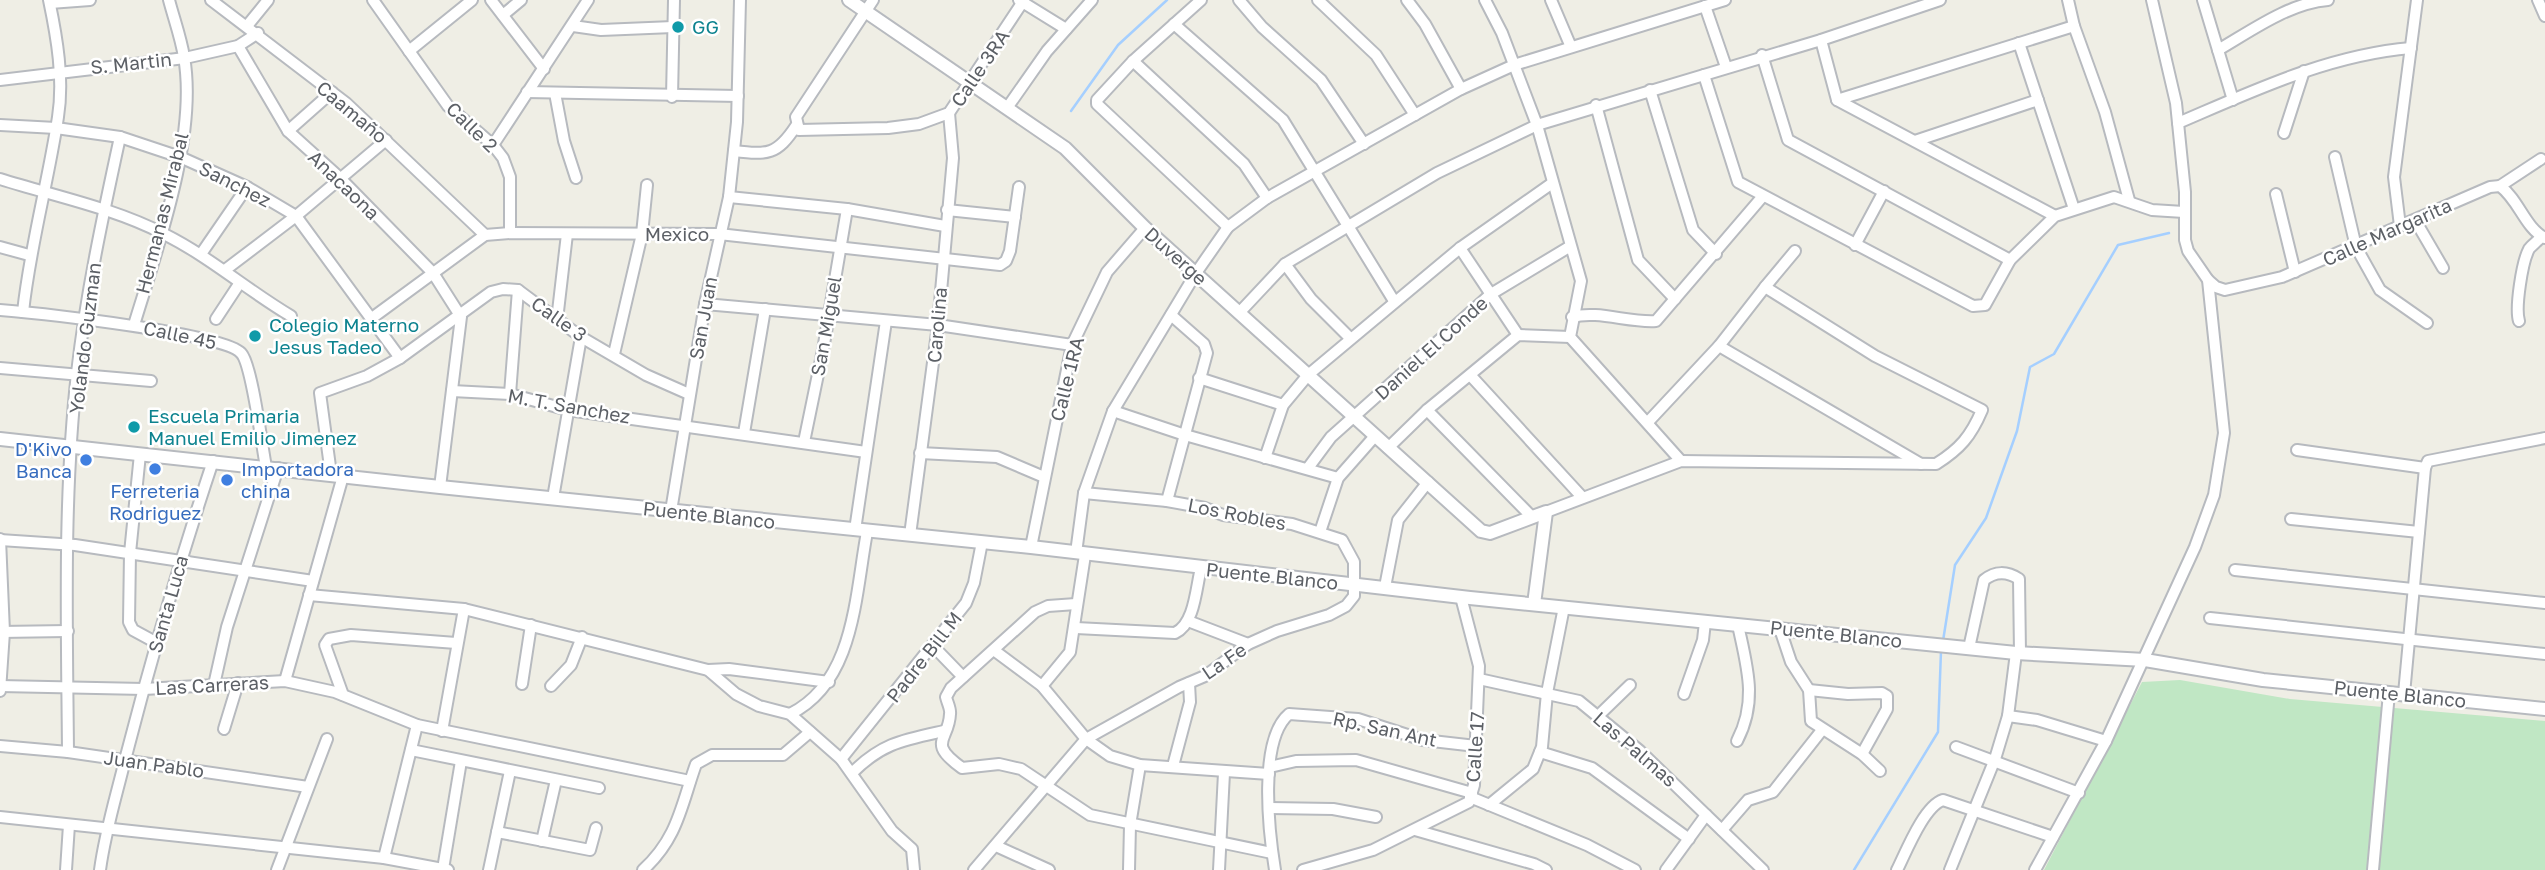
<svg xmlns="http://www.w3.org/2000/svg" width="2545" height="870" viewBox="0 0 2545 870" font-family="'Golos Text',sans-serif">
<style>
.green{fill:#c0e7c4}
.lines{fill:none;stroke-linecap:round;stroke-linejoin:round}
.stream{stroke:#a5cfff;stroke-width:2.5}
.minor-casing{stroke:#b7babf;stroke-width:14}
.tertiary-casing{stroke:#b7babf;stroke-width:16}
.minor{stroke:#fff;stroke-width:10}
.tertiary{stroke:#fff;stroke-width:12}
.culture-dot{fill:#0f9aa8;stroke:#fff;stroke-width:2.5}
.shop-dot{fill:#3f7fe0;stroke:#fff;stroke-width:2.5}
.labels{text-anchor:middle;stroke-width:5;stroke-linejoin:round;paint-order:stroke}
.culture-label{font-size:19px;fill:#0d838f;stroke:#fff;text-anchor:start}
.street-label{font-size:19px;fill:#5c6066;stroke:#fff}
.shop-label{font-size:19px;fill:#366cbe;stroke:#fff;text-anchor:end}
</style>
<rect width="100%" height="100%" fill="#efeee5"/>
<polygon class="green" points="2180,680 2290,699 2545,721 2545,870 2044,870 2142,682"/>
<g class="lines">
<g class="stream">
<polyline points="1071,111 1118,45 1167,0"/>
<polyline points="1943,641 1955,565 1986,518 2017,431 2030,367 2054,354 2118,245 2169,233"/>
<polyline points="1854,870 1938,732 1941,651"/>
</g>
<g class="minor-casing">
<g id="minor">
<polyline points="211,0 346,103 485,235"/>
<polyline points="373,0 448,106 493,145 503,158 510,177 510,233"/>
<polyline points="491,0 544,69"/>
<polyline points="873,0 796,117 799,130 888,128 919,124 949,113 1024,0"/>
<polyline points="1019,0 1066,29"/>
<polyline points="1201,0 1133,61 1097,100 1097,104 1228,227"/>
<polyline points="1239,0 1262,27 1321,80 1364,144"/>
<polyline points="1318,0 1376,55 1415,115"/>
<polyline points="1407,0 1425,24 1461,89"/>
<polyline points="1485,0 1502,33 1537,125 1581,281 1570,337 1681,461"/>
<polyline points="1551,0 1571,47"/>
<polyline points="2068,0 2074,26 2105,112 2129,200"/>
<polyline points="2203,0 2233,100"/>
<polyline points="2538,0 2545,16"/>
<polyline points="50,3 90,0"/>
<polyline points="1705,6 1726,67"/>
<polyline points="503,15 521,0"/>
<polyline points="1174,24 1283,120 1394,301"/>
<polyline points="247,26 268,0"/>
<polyline points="573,26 601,30 673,27"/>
<polyline points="1821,40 1837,100 2055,216"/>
<polyline points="2019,43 2074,209"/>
<polyline points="238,46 288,131 340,178 433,273 461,317 440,487"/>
<path d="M2218,50C2251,31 2289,3 2328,0"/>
<polyline points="409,51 472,0"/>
<polyline points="1762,55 1788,140 2010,260"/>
<polyline points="1133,61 1244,164 1267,198"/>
<polyline points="1704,75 1738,182 1973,306 1985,305 2010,260 2055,216 2114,197 2152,210 2184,212"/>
<polyline points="0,80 185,58 238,46 258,33"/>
<polyline points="1650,90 1693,230 1716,254"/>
<polyline points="527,92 738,96"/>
<polyline points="555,93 564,141 576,178"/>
<polyline points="672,97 674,0"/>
<polyline points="1837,100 2074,26"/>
<polyline points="1596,105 1638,260 1675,299"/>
<polyline points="1007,108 1047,51 1092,0"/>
<path d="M2178,123C2253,91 2328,55 2411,48"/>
<polyline points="0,125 56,128 120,137 180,157 247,187 296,216 400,358"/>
<polyline points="288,131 332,92"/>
<polyline points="2284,133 2304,71"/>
<polyline points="1915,141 2038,100"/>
<polyline points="493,145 588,0"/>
<path d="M734,151C768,155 777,155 796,126"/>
<polyline points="2335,157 2356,247 2380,290 2427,323"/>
<path d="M0,179C54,196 114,208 164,234C210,257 247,290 291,316"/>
<polyline points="2500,186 2541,159"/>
<polyline points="2276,194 2295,272"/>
<polyline points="729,197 847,209 945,226"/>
<polyline points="947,210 1015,217"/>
<polyline points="2415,220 2443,268"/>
<polyline points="2400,226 2394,177 2417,0"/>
<polyline points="1855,245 1884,191"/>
<polyline points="0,247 29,255"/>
<polyline points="1460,248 1518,335"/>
<polyline points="201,254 247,187"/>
<polyline points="1285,264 1311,299 1350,338"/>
<polyline points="225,270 296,216 386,140"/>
<path d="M2208,280L2216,287L2225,290L2282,277L2490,187L2500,186C2519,200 2525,228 2545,238"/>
<polyline points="1765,287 1795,251"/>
<polyline points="705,304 938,325 1072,345"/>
<path d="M0,310C36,313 223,333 241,353C252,364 262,447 266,467"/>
<path d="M23,312C30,246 48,183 58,117C64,79 57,38 49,0"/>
<polyline points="1239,313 1285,264 1437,173 1537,125 1821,40 1940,0"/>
<path d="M1572,317C1598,310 1629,323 1656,321L1763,196"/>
<polyline points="372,318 485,235 510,233 719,234 1000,265 1006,261 1010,251 1019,187"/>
<polyline points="216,319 239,284"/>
<polyline points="557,320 567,234"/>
<path d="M2519,321C2515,308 2522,262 2529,249C2532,245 2538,241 2541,237"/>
<path d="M134,325C157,249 198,136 184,57C181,38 174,19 169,0"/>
<polyline points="1719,346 1921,464"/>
<polyline points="614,354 642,234 647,185"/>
<polyline points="0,368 151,381"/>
<polyline points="1471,376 1582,497"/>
<polyline points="1199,378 1283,405"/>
<polyline points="452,391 510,394 568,410 866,452"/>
<polyline points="510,394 518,290"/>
<polyline points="1427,410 1532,517"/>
<polyline points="1113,411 1185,435 1338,478"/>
<polyline points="744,433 765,309"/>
<polyline points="804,442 823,350 847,209"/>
<polyline points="1388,448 1427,410 1518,335 1570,337"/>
<polyline points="2297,450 2425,468"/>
<polyline points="920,453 997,457 1044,477"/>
<polyline points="140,454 130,553 129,622 133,630 157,643"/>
<polyline points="1265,458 1283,405 1308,375 1460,248 1551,184"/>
<polyline points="1308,468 1331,437 1491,294 1569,247"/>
<polyline points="331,474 320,393 367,376 400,358 491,292 503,289 518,290 581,337 646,375 689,394"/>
<polyline points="553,498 581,337"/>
<polyline points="1167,501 1207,353 1204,344 1171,315"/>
<polyline points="671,511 705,304 729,197 737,122 740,0"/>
<path d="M1546,512L1681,461L1936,464C1960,449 1971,436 1982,410L1875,356L1765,287L1719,346L1648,422"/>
<polyline points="2291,519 2419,532"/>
<polyline points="855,530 886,321"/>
<polyline points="1320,532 1338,478 1375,436"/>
<polyline points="910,535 938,325 953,158 949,113"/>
<polyline points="0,539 4,632 0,691"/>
<polyline points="0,540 75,545 313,581"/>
<polyline points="1031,547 1072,345 1107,272 1145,228"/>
<polyline points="1076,553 1084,493 1113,411 1196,273 1228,227 1267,198 1461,89 1514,65 1725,0"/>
<polyline points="2235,570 2545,603"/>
<polyline points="1385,587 1398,520 1428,482"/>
<polyline points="309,595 464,609 708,670 736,694 759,706 790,714 841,759 892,831 912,849 914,870"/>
<path d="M1076,604L1048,606L1035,612L951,688L946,697C947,702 951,709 950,714C949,741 926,742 962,768L999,764L1021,769L1090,815L1272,853"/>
<polyline points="2210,618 2545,654"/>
<polyline points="1188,621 1248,644"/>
<path d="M1076,628L1175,633C1195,624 1196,587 1201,568"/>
<polyline points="1780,629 1791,662 1809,690 1811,721 1862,754 1880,771"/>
<polyline points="0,632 68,631"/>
<polyline points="934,647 963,677"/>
<path d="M1969,648L1984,580C1995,571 2007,571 2019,579L2020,653"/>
<polyline points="995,651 1042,686 1086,739 1110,756 1140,765 1269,774"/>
<polyline points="708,670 729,669 829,682"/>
<polyline points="1479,679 1579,701 1640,751 1763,870"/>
<polyline points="285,681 343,476"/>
<polyline points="522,684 531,625"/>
<polyline points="214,685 227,627 278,468"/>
<polyline points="0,686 144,689 285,681 335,692 417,725 690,781"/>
<polyline points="551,686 571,665 582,637"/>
<polyline points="1042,686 1070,652 1085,555"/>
<polyline points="1809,690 1848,694 1882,693 1887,696 1887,709 1862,754"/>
<polyline points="1684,694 1703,640 1705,622"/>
<polyline points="2404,694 2425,468 2428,461 2545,438"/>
<polyline points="343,695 325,645 329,639 351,635 456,643"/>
<path d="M790,714C855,682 855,595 867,532"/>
<polyline points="1598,716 1630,685"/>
<polyline points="2008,716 2037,720 2106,741"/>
<polyline points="224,729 238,683"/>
<polyline points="442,731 464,609"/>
<path d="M1737,741C1758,701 1747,667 1738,625"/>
<polyline points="0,746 68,752 308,787"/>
<polyline points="1956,747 2079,793"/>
<polyline points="411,750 599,788"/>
<path d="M68,752C67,626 63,498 77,373C86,294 103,215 120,137"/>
<polyline points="1540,752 1592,768 1689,839"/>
<polyline points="841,759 966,603 974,583 982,542"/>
<polyline points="1173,766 1190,702 1189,683"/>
<polyline points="1270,767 1296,761 1356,760 1472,793"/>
<path d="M852,773C882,743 903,740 944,731"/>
<polyline points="1470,797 1587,845 1635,870"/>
<polyline points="1489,805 1533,769 1542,747 1547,693 1564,607"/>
<polyline points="1270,808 1333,809 1376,817"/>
<polyline points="0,817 384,858 448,870"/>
<polyline points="1415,830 1534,864 1546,870"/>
<polyline points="1722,830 1748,800 1773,792 1822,730"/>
<polyline points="497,832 590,850 596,828"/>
<polyline points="542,841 556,780"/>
<polyline points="996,846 1049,870"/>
<polyline points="384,858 417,725"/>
<polyline points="443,869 461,761"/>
<polyline points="66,870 69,825"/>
<path d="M100,870C105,832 116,797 125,760C151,659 180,560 213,461"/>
<polyline points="277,870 327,739"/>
<polyline points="489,870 510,771"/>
<path d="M643,870C678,838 681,806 696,764L712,755H783L810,732"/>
<polyline points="974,870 1086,739 1179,687 1205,676 1248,644 1277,631 1329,615 1346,606 1354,596 1354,562 1342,540 1292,524 1223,515 1205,508 1167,501 1084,493"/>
<polyline points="1129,870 1130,825 1140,765"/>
<polyline points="1219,870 1224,773"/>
<path d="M1275,870C1269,833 1258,740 1289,714L1358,719L1423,740L1476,746"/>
<polyline points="1303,870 1373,850 1469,802 1474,785 1479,666 1461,597"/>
<polyline points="1666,870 1706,815"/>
<path d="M1897,870C1906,852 1924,806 1943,800L2053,837"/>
<polyline points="1950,870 1995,759 2008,716 2016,653"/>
<polyline points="2035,870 2106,741 2195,547 2214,495 2224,433 2208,280 2188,251 2185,240 2185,192 2176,103 2152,0"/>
<polyline points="2373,870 2389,693"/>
</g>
</g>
<g class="tertiary-casing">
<g id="tertiary">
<polyline points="849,0 1065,148 1145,228 1481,531 1490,533 1546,512 1534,604"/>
<polyline points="0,439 440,487 1031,547 1470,598 2016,653 2145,660 2263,680 2545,709"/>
</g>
</g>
<use href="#minor" class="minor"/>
<use href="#tertiary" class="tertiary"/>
</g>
<g class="culture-dot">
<circle cx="678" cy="27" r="7"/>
<circle cx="255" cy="336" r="7"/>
<circle cx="134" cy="427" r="7"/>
</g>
<g class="shop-dot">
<circle cx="86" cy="460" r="7"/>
<circle cx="155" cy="469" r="7"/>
<circle cx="227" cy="480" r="7"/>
</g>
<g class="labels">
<g class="culture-label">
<text x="692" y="34">GG</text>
<text x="269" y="332">Colegio Materno<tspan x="269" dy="22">Jesus Tadeo</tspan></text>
<text x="148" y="423">Escuela Primaria<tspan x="148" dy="22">Manuel Emilio Jimenez</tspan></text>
</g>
<g class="street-label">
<text transform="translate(131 63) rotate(-6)" y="7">S. Martin</text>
<text transform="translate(980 68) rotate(-56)" y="7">Calle 3RA</text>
<text transform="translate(352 112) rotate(40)" y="7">Caamaño</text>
<text transform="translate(472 127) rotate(44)" y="7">Calle 2</text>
<text transform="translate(235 184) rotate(27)" y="7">Sanchez</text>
<text transform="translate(344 185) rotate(44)" y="7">Anacaona</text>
<text transform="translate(162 213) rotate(-76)" y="7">Hermanas Mirabal</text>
<text transform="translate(2387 232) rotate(-24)" y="7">Calle Margarita</text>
<text x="677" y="241">Mexico</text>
<text transform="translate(1176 256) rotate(42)" y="7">Duverge</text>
<text transform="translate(703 318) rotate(-80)" y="7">San Juan</text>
<text transform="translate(559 319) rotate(35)" y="7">Calle 3</text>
<text transform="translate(937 325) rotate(-85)" y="7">Carolina</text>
<text transform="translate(826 326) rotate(-80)" y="7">San Miguel</text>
<text transform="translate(180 335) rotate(12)" y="7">Calle 45</text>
<text transform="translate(85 338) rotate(-83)" y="7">Yolando Guzman</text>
<text transform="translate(1431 348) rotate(-42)" y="7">Daniel El Conde</text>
<text transform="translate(1067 379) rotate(-76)" y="7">Calle 1RA</text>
<text transform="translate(569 406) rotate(10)" y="7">M. T. Sanchez</text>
<text transform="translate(1237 514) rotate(11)" y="7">Los Robles</text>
<text transform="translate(709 515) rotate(6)" y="7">Puente Blanco</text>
<text transform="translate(1272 576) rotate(6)" y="7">Puente Blanco</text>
<text transform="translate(168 604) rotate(-74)" y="7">Santa Luca</text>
<text transform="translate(1836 634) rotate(6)" y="7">Puente Blanco</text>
<text transform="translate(924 657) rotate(-52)" y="7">Padre Bill M</text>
<text transform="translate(1224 661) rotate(-34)" y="7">La Fe</text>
<text transform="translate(212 685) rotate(-3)" y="7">Las Carreras</text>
<text transform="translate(2400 694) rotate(6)" y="7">Puente Blanco</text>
<text transform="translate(1385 729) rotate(12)" y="7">Rp. San Ant</text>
<text transform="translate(1475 747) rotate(-86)" y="7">Calle 17</text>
<text transform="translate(1635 749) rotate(41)" y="7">Las Palmas</text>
<text transform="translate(154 764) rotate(8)" y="7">Juan Pablo</text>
</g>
<g class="shop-label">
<text x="72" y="456">D'Kivo<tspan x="72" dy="22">Banca</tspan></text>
<text x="241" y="476" text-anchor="start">Importadora<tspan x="241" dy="22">china</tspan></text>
<text x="155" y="498" text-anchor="middle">Ferreteria<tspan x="155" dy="22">Rodriguez</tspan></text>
</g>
</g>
</svg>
